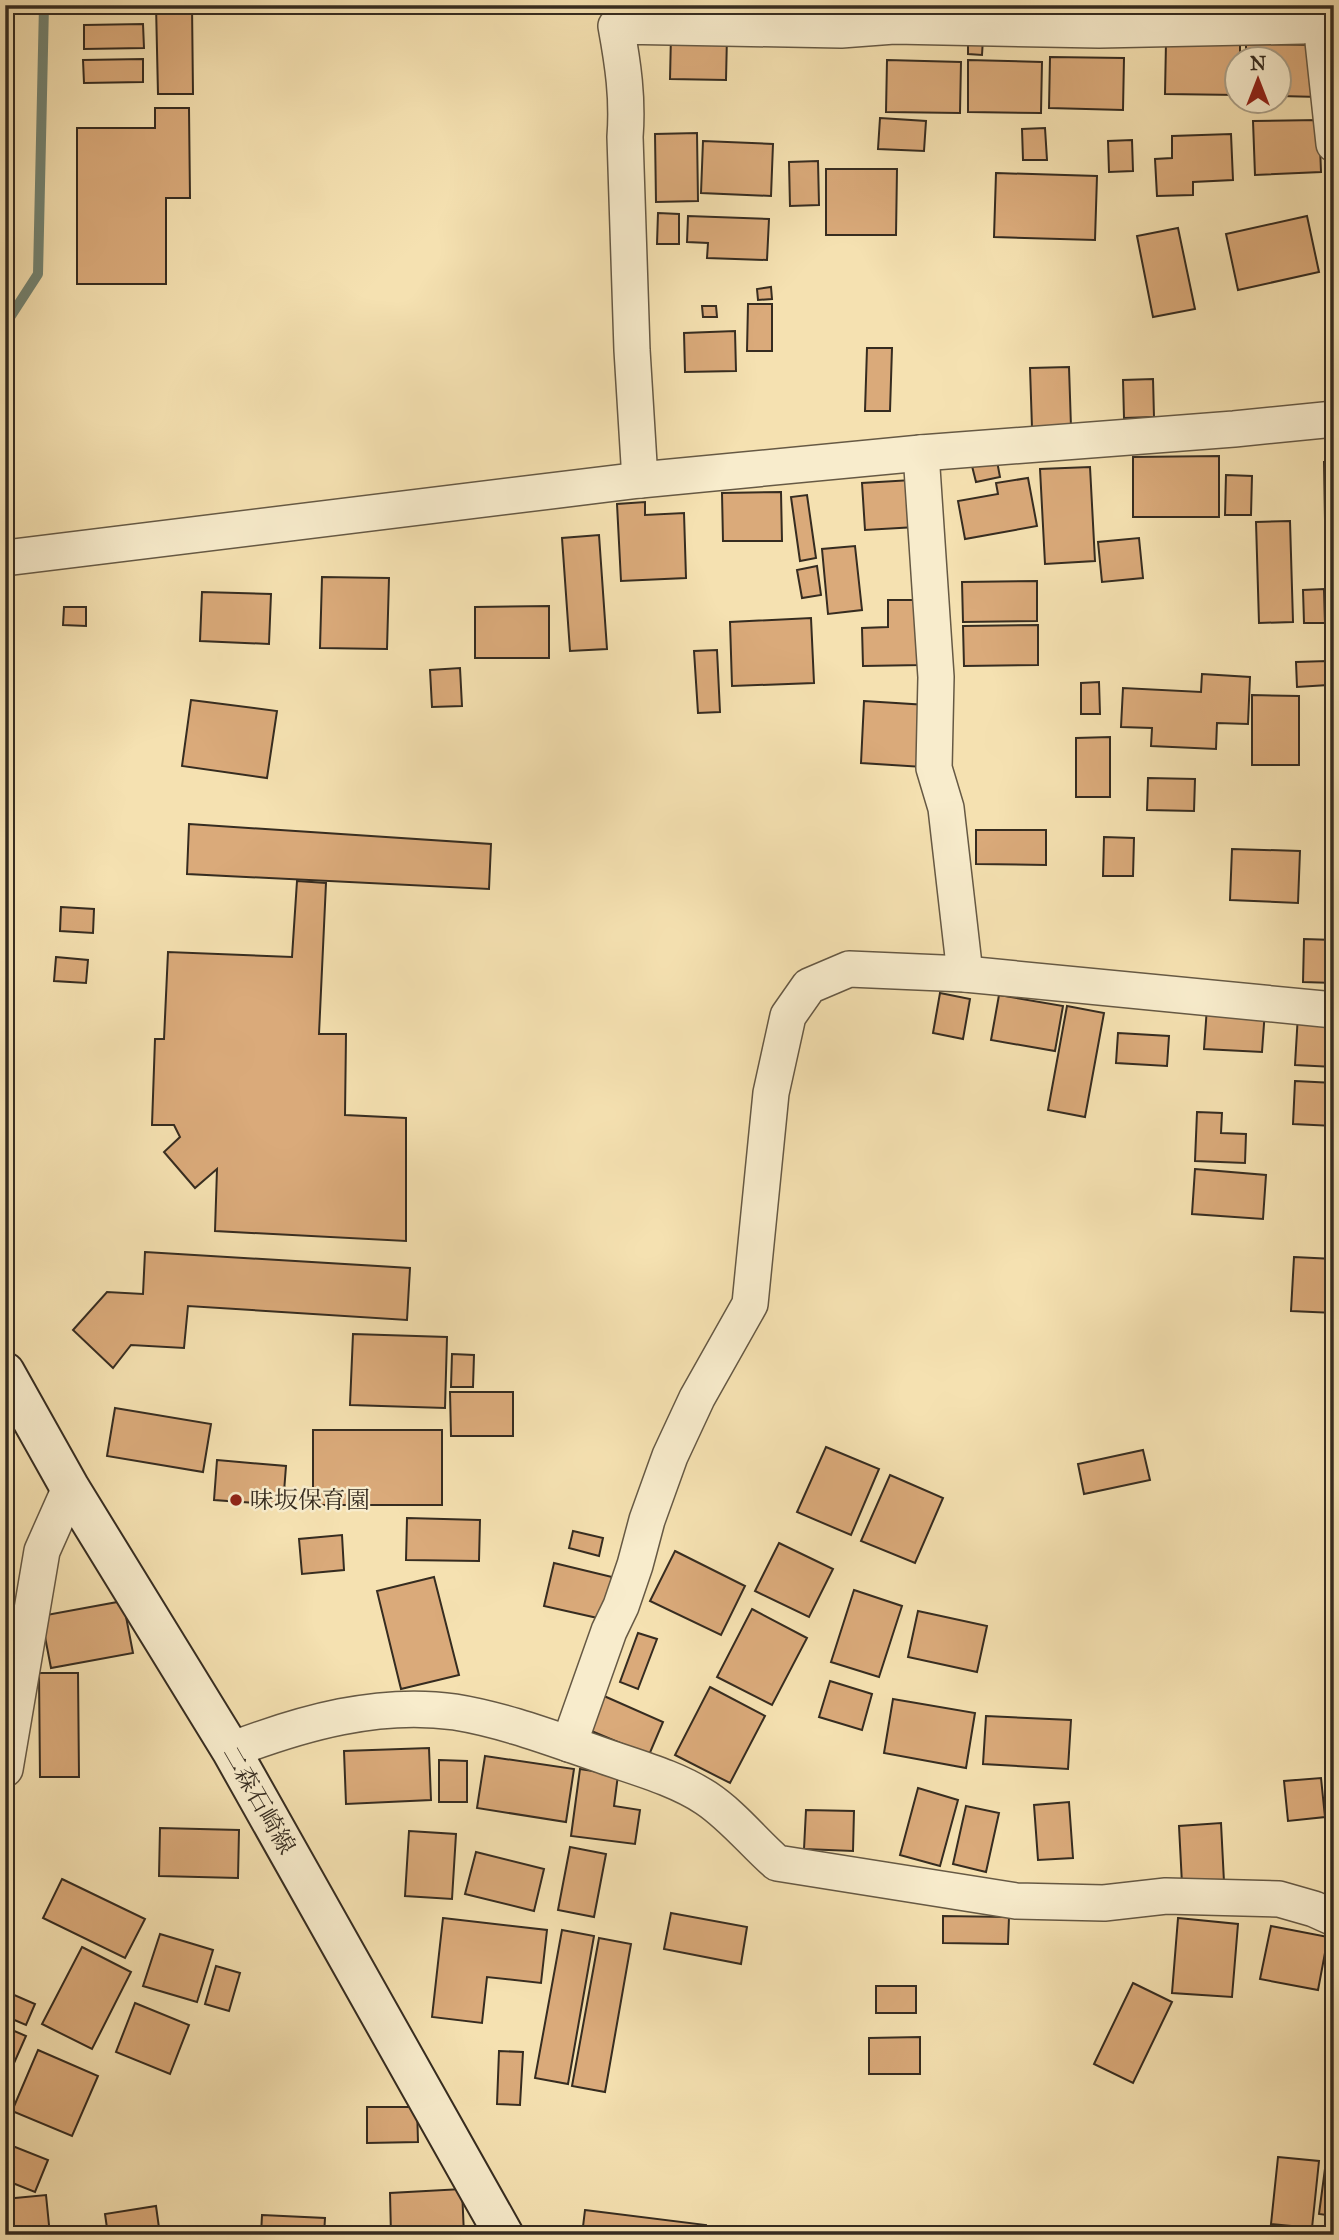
<svg xmlns="http://www.w3.org/2000/svg" width="1339" height="2240" viewBox="0 0 1339 2240" font-family="'IM FELL Great Primer','Noto Serif JP',serif">
<style>
.lines{fill:none;stroke-linecap:round;stroke-linejoin:round}
.stream{stroke:#738473;stroke-width:10}
.building{fill:#daaa7a;stroke:#362c20;stroke-width:2}
.minor-casing{stroke:#665944;stroke-width:38}
.secondary-casing{stroke:#362c20;stroke-width:42}
.minor{stroke:#f8eccc;stroke-width:35}
.secondary{stroke:#f8eccc;stroke-width:38}
.poi-dot{fill:#8f2418;stroke:#f8eccc;stroke-width:2.5}
.labels{text-anchor:middle;stroke-width:5;stroke-linejoin:round;paint-order:stroke}
.poi-label{font-size:24px;fill:#362c20;stroke:#f8eccc;text-anchor:start}
.street-label{font-size:24px;fill:#362c20;stroke:#f8eccc}
</style>
<rect width="100%" height="100%" fill="#f5e1b1"/>
<filter id="stains"><feTurbulence type="fractalNoise" baseFrequency=".00286" numOctaves="4"/><feColorMatrix values="0 0 0 0 .2 0 0 0 0 .09 0 0 0 0 .02 0 0 0 .5 -.17"/></filter>
<radialGradient id="worn" r=".72"><stop offset=".6" stop-color="#630" stop-opacity="0"/><stop offset="1" stop-color="#630" stop-opacity=".3"/></radialGradient>
<g class="lines">
<polyline class="stream" points="5,325 38,274 44,5"/>
</g>
<g class="building">
<polygon points="84,5 144,5 144,11 84,13"/>
<polygon points="156,5 192,5 193,94 158,94"/>
<polygon points="143,24 144,48 84,49 84,25"/>
<polygon points="671,35 727,36 726,80 670,79"/>
<polygon points="968,38 983,38 982,55 968,54"/>
<polygon points="1166,42 1240,43 1240,60 1238,60 1238,95 1165,94"/>
<polygon points="1246,44 1320,45 1319,97 1280,96 1280,60 1246,60"/>
<polygon points="1050,57 1124,58 1123,110 1049,108"/>
<polygon points="143,59 143,82 84,83 83,60"/>
<polygon points="887,60 961,62 960,113 886,112"/>
<polygon points="968,60 1042,62 1041,113 968,112"/>
<polygon points="155,108 189,108 190,198 166,198 166,284 77,284 77,128 155,128"/>
<polygon points="880,118 926,121 924,151 878,149"/>
<polygon points="1319,120 1321,172 1255,175 1253,121"/>
<polygon points="1045,128 1047,160 1023,160 1022,129"/>
<polygon points="697,133 698,201 656,202 655,134"/>
<polygon points="1231,134 1233,180 1193,182 1193,195 1157,196 1155,159 1172,158 1172,136"/>
<polygon points="1132,140 1133,171 1109,172 1108,141"/>
<polygon points="703,141 773,144 771,196 701,193"/>
<polygon points="818,161 819,205 790,206 789,162"/>
<polygon points="826,169 897,169 896,235 826,235"/>
<polygon points="996,173 1097,176 1095,240 994,237"/>
<polygon points="658,213 679,214 679,244 657,244"/>
<polygon points="688,216 769,219 767,260 707,258 708,243 687,242"/>
<polygon points="1307,216 1319,272 1238,290 1226,234"/>
<polygon points="1178,228 1195,309 1153,317 1137,236"/>
<polygon points="771,287 772,299 758,300 757,289"/>
<polygon points="748,304 772,304 772,351 747,351"/>
<polygon points="702,306 716,306 717,317 703,317"/>
<polygon points="735,331 736,371 685,372 684,333"/>
<polygon points="867,348 892,348 890,411 865,411"/>
<polygon points="1069,367 1071,427 1032,428 1030,368"/>
<polygon points="1153,379 1154,417 1124,418 1123,380"/>
<polygon points="996,456 1000,477 976,482 971,462"/>
<polygon points="1219,456 1219,517 1133,517 1133,457"/>
<polygon points="1324,462 1334,462 1334,519 1325,519"/>
<polygon points="1090,467 1095,561 1045,564 1040,469"/>
<polygon points="1226,475 1252,476 1251,515 1225,515"/>
<polygon points="1028,478 1037,526 965,539 958,501 998,494 996,483"/>
<polygon points="912,480 916,527 865,530 862,483"/>
<polygon points="781,492 782,541 723,541 722,493"/>
<polygon points="807,495 816,558 800,561 791,497"/>
<polygon points="645,502 645,515 684,513 686,578 621,581 617,504"/>
<polygon points="1290,521 1293,622 1259,623 1256,522"/>
<polygon points="599,535 607,649 570,651 562,538"/>
<polygon points="1139,538 1143,578 1102,582 1098,542"/>
<polygon points="855,546 862,610 828,614 822,549"/>
<polygon points="817,566 821,595 802,598 797,570"/>
<polygon points="322,577 389,578 387,649 320,648"/>
<polygon points="1037,581 1037,621 963,622 962,582"/>
<polygon points="1324,589 1325,623 1304,623 1303,590"/>
<polygon points="202,592 271,594 269,644 200,641"/>
<polygon points="888,600 921,600 922,665 863,666 862,628 888,627"/>
<polygon points="549,606 549,658 475,658 475,607"/>
<polygon points="64,607 86,607 86,626 63,625"/>
<polygon points="811,618 814,683 732,686 730,622"/>
<polygon points="1038,625 1038,665 964,666 963,626"/>
<polygon points="717,650 720,712 698,713 694,651"/>
<polygon points="1327,661 1328,685 1297,687 1296,662"/>
<polygon points="460,668 462,706 432,707 430,670"/>
<polygon points="1202,674 1250,677 1248,724 1217,723 1216,749 1151,746 1152,728 1121,727 1123,688 1201,692"/>
<polygon points="1099,682 1100,714 1081,714 1081,683"/>
<polygon points="1252,695 1299,696 1299,765 1252,765"/>
<polygon points="1330,697 1334,697 1334,772 1328,772"/>
<polygon points="191,700 277,711 267,778 182,766"/>
<polygon points="864,701 927,705 923,767 861,763"/>
<polygon points="1110,737 1110,797 1076,797 1076,738"/>
<polygon points="1148,778 1195,779 1194,811 1147,810"/>
<polygon points="189,824 491,844 489,889 187,874"/>
<polygon points="976,830 1046,830 1046,865 976,864"/>
<polygon points="1104,837 1134,838 1133,876 1103,876"/>
<polygon points="1232,849 1300,851 1298,903 1230,900"/>
<polygon points="297,881 326,883 319,1034 346,1034 345,1115 406,1118 406,1241 215,1231 217,1169 195,1188 164,1152 180,1137 174,1125 152,1125 155,1039 164,1039 168,952 292,957"/>
<polygon points="61,907 94,909 93,933 60,931"/>
<polygon points="1304,939 1334,940 1334,983 1303,982"/>
<polygon points="56,957 88,960 86,983 54,981"/>
<polygon points="940,993 970,999 963,1039 933,1033"/>
<polygon points="999,995 1063,1006 1055,1051 991,1040"/>
<polygon points="1067,1006 1104,1013 1085,1117 1048,1110"/>
<polygon points="1207,1007 1265,1010 1262,1052 1204,1049"/>
<polygon points="1298,1014 1334,1017 1334,1067 1295,1065"/>
<polygon points="1118,1033 1169,1036 1167,1066 1116,1063"/>
<polygon points="1295,1081 1334,1083 1334,1126 1293,1124"/>
<polygon points="1197,1112 1222,1113 1221,1133 1246,1134 1245,1163 1195,1161"/>
<polygon points="1195,1169 1266,1175 1263,1219 1192,1214"/>
<polygon points="145,1252 410,1268 407,1320 188,1306 184,1348 131,1345 113,1368 73,1330 107,1292 143,1294"/>
<polygon points="1294,1257 1334,1259 1334,1313 1291,1311"/>
<polygon points="353,1334 447,1337 445,1408 350,1405"/>
<polygon points="452,1354 474,1355 473,1387 451,1387"/>
<polygon points="450,1392 513,1392 513,1436 451,1436"/>
<polygon points="115,1408 211,1424 203,1472 107,1456"/>
<rect x="313" y="1430" width="129" height="75"/>
<polygon points="826,1447 879,1469 851,1535 797,1512"/>
<polygon points="1143,1450 1150,1480 1084,1494 1078,1464"/>
<polygon points="217,1460 286,1466 283,1505 214,1500"/>
<polygon points="890,1475 943,1498 915,1563 861,1541"/>
<polygon points="407,1518 480,1520 479,1561 406,1560"/>
<polygon points="573,1531 603,1538 599,1556 569,1548"/>
<polygon points="342,1535 344,1570 302,1574 299,1539"/>
<polygon points="779,1543 833,1569 809,1617 755,1591"/>
<polygon points="675,1551 745,1586 721,1635 650,1601"/>
<polygon points="554,1563 612,1577 602,1619 544,1606"/>
<polygon points="434,1577 459,1675 401,1689 377,1591"/>
<polygon points="854,1590 902,1606 879,1677 831,1662"/>
<polygon points="123,1601 133,1653 51,1668 41,1616"/>
<polygon points="752,1609 807,1638 772,1705 717,1677"/>
<polygon points="918,1611 987,1626 977,1672 908,1657"/>
<polygon points="638,1633 657,1639 638,1689 620,1682"/>
<polygon points="39,1673 78,1673 79,1777 40,1777"/>
<polygon points="830,1681 872,1694 862,1730 819,1717"/>
<polygon points="710,1687 765,1716 730,1783 675,1755"/>
<polygon points="604,1696 663,1722 649,1755 589,1730"/>
<polygon points="893,1699 975,1713 966,1768 884,1753"/>
<polygon points="986,1716 1071,1720 1068,1769 983,1764"/>
<polygon points="429,1748 431,1800 346,1804 344,1751"/>
<polygon points="485,1756 574,1769 566,1822 477,1808"/>
<polygon points="439,1760 467,1761 467,1802 439,1802"/>
<polygon points="580,1769 618,1775 614,1806 640,1810 635,1844 571,1836"/>
<polygon points="1321,1778 1325,1817 1288,1821 1284,1781"/>
<polygon points="918,1788 958,1800 940,1866 900,1855"/>
<polygon points="1069,1802 1073,1858 1038,1860 1034,1805"/>
<polygon points="966,1806 999,1813 986,1872 953,1864"/>
<polygon points="806,1810 854,1811 853,1851 804,1849"/>
<polygon points="1221,1823 1224,1882 1182,1884 1179,1826"/>
<polygon points="160,1828 239,1830 238,1878 159,1876"/>
<polygon points="409,1831 456,1834 452,1899 405,1896"/>
<polygon points="570,1847 606,1854 594,1917 558,1910"/>
<polygon points="476,1852 544,1869 534,1911 465,1894"/>
<polygon points="62,1879 145,1919 125,1958 43,1918"/>
<polygon points="671,1913 747,1927 741,1964 664,1949"/>
<polygon points="943,1916 1009,1917 1008,1944 943,1943"/>
<polygon points="443,1918 547,1930 541,1983 487,1977 482,2023 432,2017"/>
<polygon points="1178,1918 1238,1924 1232,1997 1172,1993"/>
<polygon points="1271,1926 1328,1937 1318,1990 1260,1979"/>
<polygon points="562,1930 594,1936 568,2084 535,2078"/>
<polygon points="160,1934 213,1950 197,2002 143,1986"/>
<polygon points="599,1938 631,1944 605,2092 572,2086"/>
<polygon points="82,1947 131,1972 92,2049 42,2024"/>
<polygon points="216,1966 240,1973 229,2011 205,2004"/>
<polygon points="1133,1983 1172,2002 1133,2083 1094,2064"/>
<rect x="876" y="1986" width="40" height="27"/>
<polygon points="5,1991 35,2004 26,2025 5,2016"/>
<polygon points="135,2003 189,2025 170,2074 116,2052"/>
<polygon points="5,2027 26,2036 11,2070 5,2067"/>
<polygon points="920,2037 920,2074 869,2074 869,2038"/>
<polygon points="38,2050 98,2076 72,2136 12,2111"/>
<polygon points="499,2051 523,2052 520,2105 497,2104"/>
<polygon points="367,2107 417,2107 418,2142 367,2143"/>
<polygon points="5,2143 48,2160 35,2192 5,2180"/>
<polygon points="1278,2157 1319,2161 1312,2228 1271,2224"/>
<polygon points="1326,2161 1334,2162 1334,2216 1319,2214"/>
<polygon points="462,2189 464,2235 391,2235 390,2193"/>
<polygon points="46,2195 50,2235 5,2235 5,2199"/>
<polygon points="156,2206 160,2235 108,2235 105,2214"/>
<polygon points="585,2210 706,2225 705,2235 582,2235"/>
<polygon points="262,2215 325,2218 324,2235 261,2235"/>
</g>
<g class="lines">
<g class="minor-casing">
<g id="minor">
<polyline points="1321,23 1334,144"/>
<polyline points="921,453 936,677 934,768 946,808 965,974"/>
<path d="M640,480L632,350L625,137C628,98 623,64 616,26L841,30L894,26L1099,30L1302,26L1321,23V5"/>
<polyline points="5,558 640,480 921,453 1234,429 1334,419"/>
<polyline points="569,1744 609,1631 621,1606 635,1565 647,1520 670,1456 697,1398 750,1304 771,1093 788,1016 809,986 849,969 965,974 1334,1010"/>
<path d="M231,1750C302,1723 379,1701 455,1712C504,1720 551,1738 598,1754C634,1767 674,1777 706,1798C733,1816 753,1842 777,1863L1016,1901L1104,1903L1166,1896L1279,1899L1314,1909L1334,1918"/>
<polyline points="5,1769 42,1551 70,1488"/>
</g>
</g>
<g class="secondary-casing">
<polyline id="secondary" points="5,1372 70,1488 231,1750 504,2235"/>
</g>
<use href="#minor" class="minor"/>
<use href="#secondary" class="secondary"/>
</g>
<circle class="poi-dot" cx="236" cy="1500" r="7"/>
<g class="labels">
<g class="poi-label">
<text x="250" y="1508">味坂保育園</text>
</g>
<g class="street-label">
<text transform="translate(259 1800) rotate(60)" y="8">二森石崎線</text>
</g>
</g>
<rect width="1339" height="2240" fill="none" stroke="#f5e1b1" stroke-width="28"/>
<rect x="7" y="7" width="1325" height="2226" fill="none" stroke="#362c20" stroke-width="3.5"/>
<rect x="14" y="14" width="1311" height="2212" fill="none" stroke="#362c20" stroke-width="2"/>
<g transform="translate(1258 80)"><circle r="33" fill="#f8eccc" stroke="#aa9f87" stroke-width="2"/>
<path d="M0-5L12 26L0 18L-12 26Z" fill="#8f2418"/>
<text y="-10" font-size="19" font-weight="bold" text-anchor="middle" fill="#362c20">N</text>
</g>
<rect width="100%" height="100%" filter="url(#stains)"/>
<rect width="100%" height="100%" fill="url(#worn)"/>
</svg>
